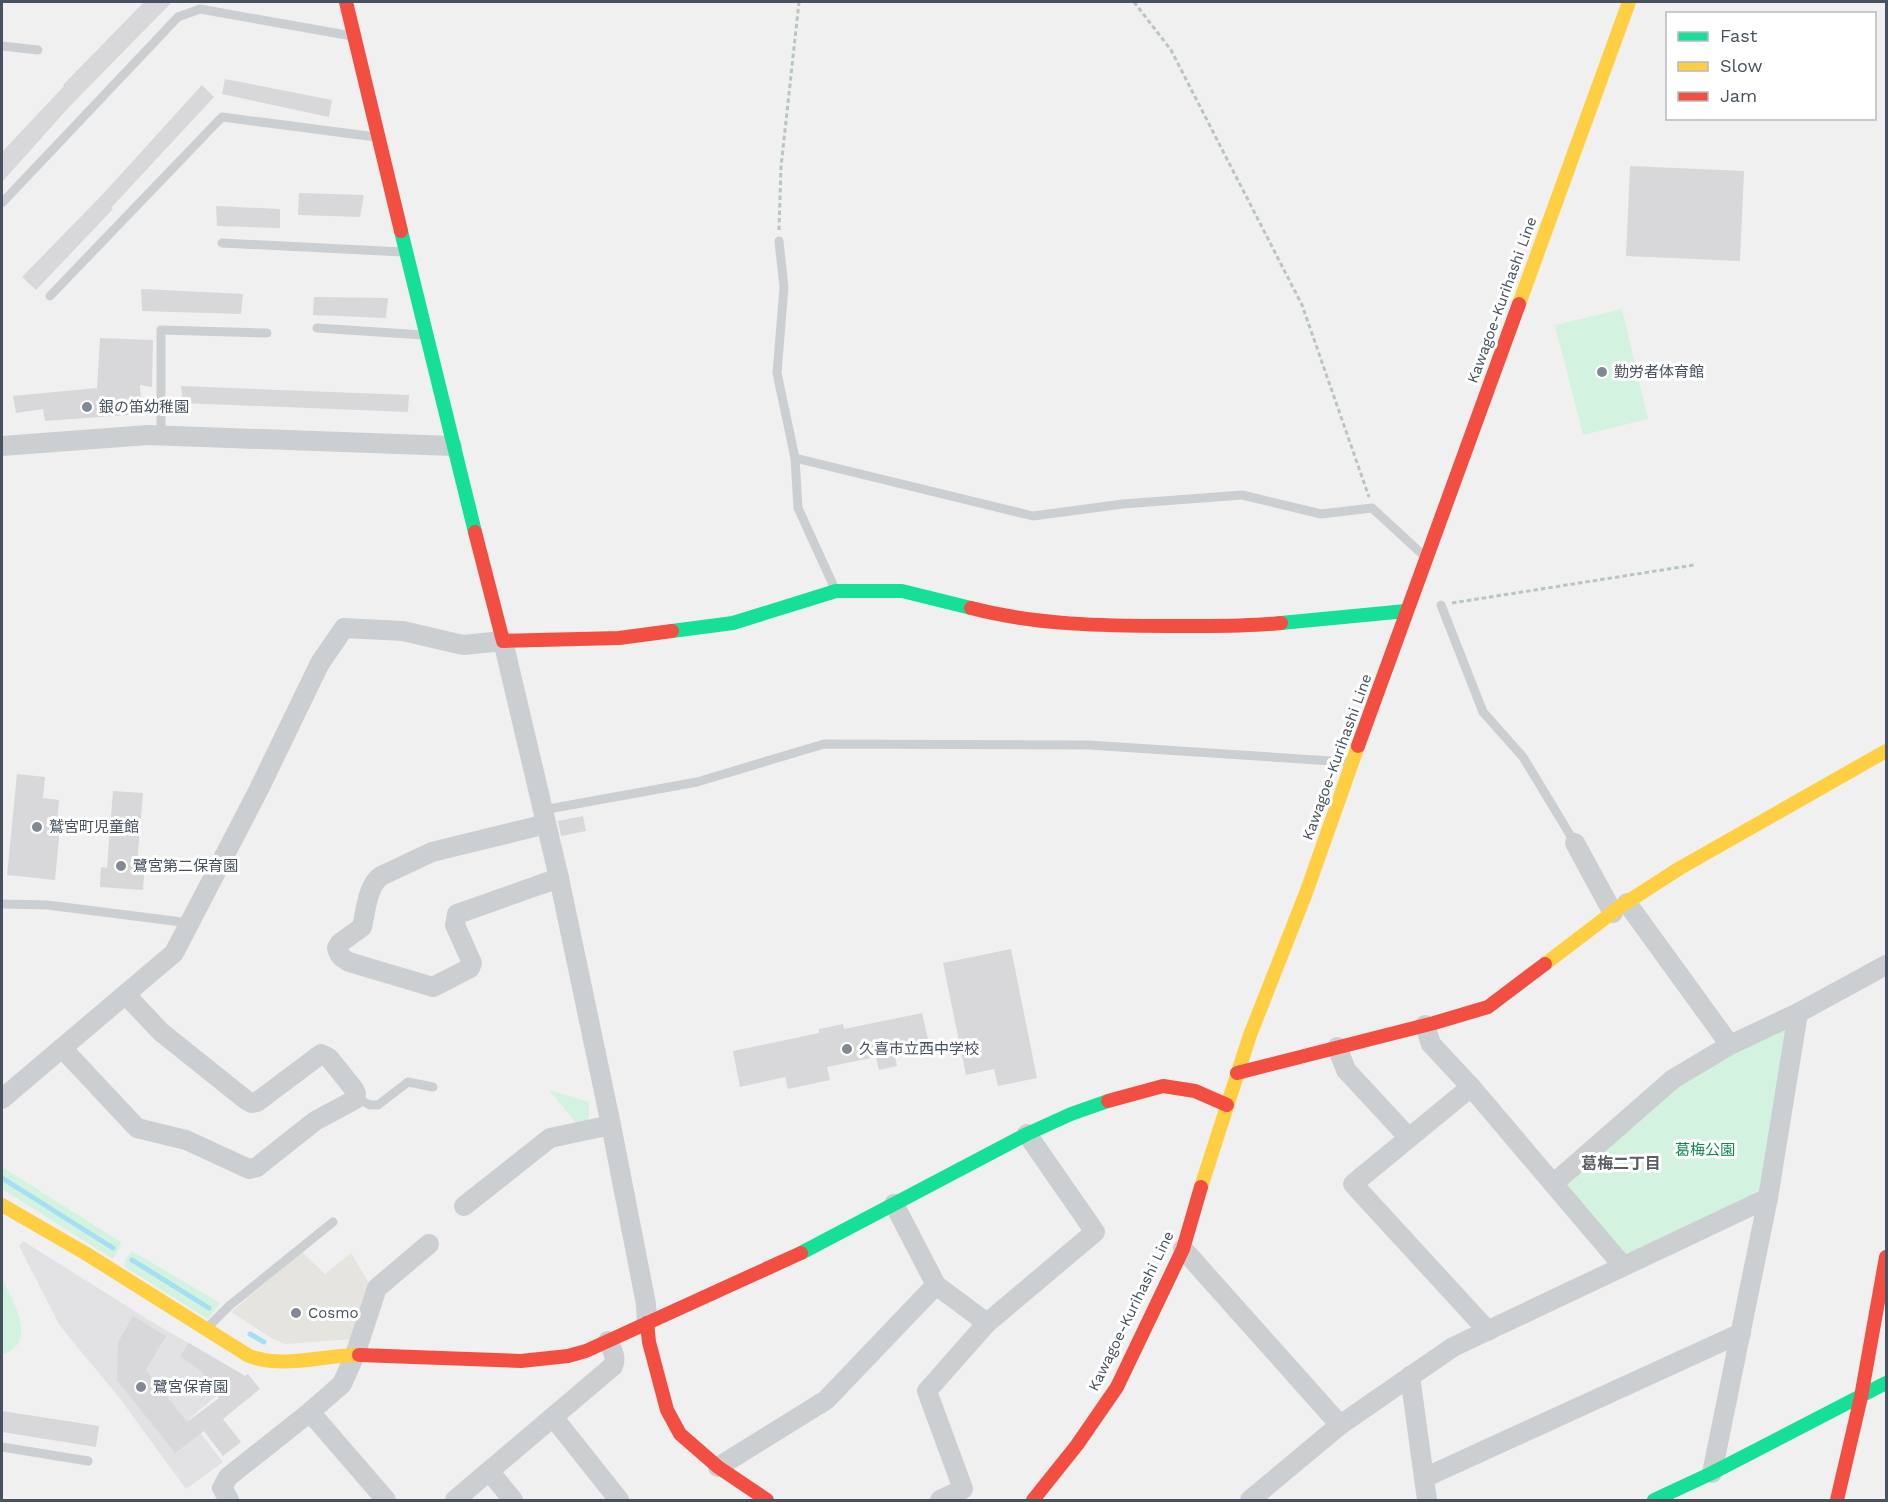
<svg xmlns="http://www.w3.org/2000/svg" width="1888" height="1502" viewBox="0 0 1888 1502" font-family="'Work Sans','Noto Sans JP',sans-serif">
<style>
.commercial{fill:#e6e4de}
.education{fill:#e2e1e3}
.green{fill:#d3f2e0}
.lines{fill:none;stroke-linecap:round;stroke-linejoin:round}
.stream{stroke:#a4dff3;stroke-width:5}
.building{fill:#d8d8da}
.path{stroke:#b8c6c2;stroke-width:3;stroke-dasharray:4.5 3;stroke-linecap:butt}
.lane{stroke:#cccfd1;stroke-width:9}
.street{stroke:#cccfd1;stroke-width:20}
.fast{stroke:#16e098;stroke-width:14}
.slow{stroke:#ffcf43;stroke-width:14}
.jam{stroke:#f24e42;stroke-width:14}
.poi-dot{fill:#828992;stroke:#fff;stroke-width:2}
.labels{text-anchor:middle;stroke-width:6;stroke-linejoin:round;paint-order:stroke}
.street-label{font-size:15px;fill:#46525f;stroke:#fff}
.poi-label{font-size:15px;fill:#46525f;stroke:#fff;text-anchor:start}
.park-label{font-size:15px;fill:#0f8850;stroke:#fff}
.neighbourhood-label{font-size:16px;font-weight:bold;fill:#5b5f65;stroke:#fff}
</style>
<rect width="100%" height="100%" fill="#f1f0f0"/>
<polygon class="commercial" points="302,1252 325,1274 351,1253 369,1283 352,1339 285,1344 273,1339 231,1312"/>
<polygon class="education" points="23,1241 152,1322 242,1374 189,1419 223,1462 186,1489 118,1396 60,1326 19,1246"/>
<g class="green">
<polygon points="1622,309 1648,419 1583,435 1555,325"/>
<polygon points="1789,1029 1762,1194 1625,1257 1565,1185 1680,1085 1734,1053"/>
<polygon points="549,1090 589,1102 589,1122 577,1124"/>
<polygon points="2,1167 121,1242 119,1249 113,1259 2,1189"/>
<polygon points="132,1251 220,1303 208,1319 125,1267 125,1261"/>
<path d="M2,1278C13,1304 40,1341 2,1355Z"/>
</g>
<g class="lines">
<g class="stream">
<polyline points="2,1178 113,1248"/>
<polyline points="132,1260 209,1308"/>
<polyline points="250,1334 264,1342"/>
</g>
</g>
<g class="building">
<polygon points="144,2 172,2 70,106 2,182 2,152 64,86 63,85"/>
<polygon points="225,79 332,100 329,117 222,94"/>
<polygon points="202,85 214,97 111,208 113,209 36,290 22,277 103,194"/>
<polygon points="1630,166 1744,171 1740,261 1626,256"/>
<polygon points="299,193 364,195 360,217 298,215"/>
<polygon points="216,206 280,209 280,228 217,226"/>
<polygon points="141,289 243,294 241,314 142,311"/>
<polygon points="314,297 388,298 386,318 313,315"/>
<polygon points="100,338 153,340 152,387 140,385 142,414 45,421 43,409 16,413 13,396 97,388"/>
<polygon points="181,386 409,395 408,412 183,403"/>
<polygon points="17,774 45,777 43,798 59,800 57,826 60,827 55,880 7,875"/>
<polygon points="113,791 143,793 137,865 145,866 143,890 100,887 101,867 107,868"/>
<polygon points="583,816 586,831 561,836 558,821"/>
<polygon points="1011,949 1037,1078 998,1086 994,1069 966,1075 943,963"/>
<polygon points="922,1013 929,1043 894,1051 897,1066 879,1070 876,1057 827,1067 830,1080 788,1089 785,1077 740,1087 733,1051 819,1033 819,1029 843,1024 844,1029"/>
<polygon points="133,1316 166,1336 146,1370 187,1422 219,1398 202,1372 180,1356 189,1343 245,1376 248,1374 260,1389 223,1419 241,1442 223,1456 204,1431 175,1453 117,1380 118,1342"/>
<polygon points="2,1411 99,1426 96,1447 2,1432"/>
</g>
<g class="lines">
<g class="path">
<polyline points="1134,2 1171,50 1302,305 1369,497"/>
<polyline points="779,230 781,167 799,2"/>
<polyline points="1452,603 1694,565"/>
</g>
<g class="lane">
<polyline points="2,46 38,50"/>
<polyline points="2,203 178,17 200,9 352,36"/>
<polyline points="779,241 784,287 777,373 795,458 798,508 835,589"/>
<polyline points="222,243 403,252"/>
<polyline points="50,296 222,117 376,137"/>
<polyline points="317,328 423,335"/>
<polyline points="161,436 161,330 267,333"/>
<polyline points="795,458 1033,516 1123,504 1242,495 1321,514 1372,508 1422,554"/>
<polyline points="1441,605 1483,712 1523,757 1575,843"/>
<polyline points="543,810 697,782 824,744 1089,745 1347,762"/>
<polyline points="2,904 47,905 190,923"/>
<polyline points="354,1097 370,1105 378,1105 408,1082 433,1087"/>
<polyline points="209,1326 229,1306 333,1222"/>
<polyline points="2,1447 88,1461"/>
</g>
<g class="street">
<polyline points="2,446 148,435 452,446"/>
<path d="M546,824L432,852L381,876C367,886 366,911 362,927L340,943L337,948C339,956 342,958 349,962L433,987L470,968L472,963L455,925L457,914L559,878"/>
<polyline points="1575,843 1613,913"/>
<polyline points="1627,903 1730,1045"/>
<polyline points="1425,1025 1431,1044 1471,1087 1623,1266"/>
<polyline points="1337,1047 1346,1070 1409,1138"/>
<polyline points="62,1048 137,1128 186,1140 249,1169 257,1167 315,1121 354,1100 356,1094 354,1089 329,1058 321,1054 257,1102 252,1103 246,1100 161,1032 126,995"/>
<polyline points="1471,1087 1353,1184 1488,1331"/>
<polyline points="2,1099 174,953 259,789 320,663 344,628 403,631 463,645 503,641 559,878 611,1125 646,1304 647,1323"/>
<polyline points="1553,1184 1673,1079 1730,1045 1798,1013 1886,965"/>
<polyline points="894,1204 936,1285 987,1323 1095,1232 1027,1134"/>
<polyline points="464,1206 550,1138 611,1125"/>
<polyline points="1183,1249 1340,1425"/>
<polyline points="1410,1376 1427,1500"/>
<polyline points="310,1412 386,1500"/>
<polyline points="553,1417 619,1500"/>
<polyline points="718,1467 826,1400 936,1285"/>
<polyline points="490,1472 513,1500"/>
<polyline points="1712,1473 1768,1198 1798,1013"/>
<polyline points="1424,1478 1741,1333"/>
<polyline points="229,1500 222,1488 228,1477 310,1412 342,1384 355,1355 377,1288 429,1244"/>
<path d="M455,1500L613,1366C617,1357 612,1350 608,1341"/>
<polyline points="940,1500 963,1489 927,1391 987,1323"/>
<polyline points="1250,1500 1340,1425 1453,1347 1768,1198"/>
</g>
<g class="fast">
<polyline points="401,231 475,532"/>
<polyline points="1281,623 1406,611"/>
<polyline points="672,631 733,623 836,591 902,591 971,608"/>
<polyline points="801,1253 1027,1134 1071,1114 1108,1101"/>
<polyline points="1654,1500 1712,1473 1886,1383"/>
</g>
<g class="slow">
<polyline points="1519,304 1629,2"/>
<polyline points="1545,964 1621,906 1680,868 1886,751"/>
<polyline points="1201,1187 1250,1035 1306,893 1358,746"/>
<path d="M2,1205L85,1253L249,1356C284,1369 323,1355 359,1355"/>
</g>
<g class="jam">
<polyline points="346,2 401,231"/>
<polyline points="475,532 503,641 619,638 672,631"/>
<path d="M971,608C1036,625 1104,626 1171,626C1208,626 1244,627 1281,623"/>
<polyline points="1358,746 1519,304"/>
<polyline points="1237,1073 1434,1023 1488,1007 1545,964"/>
<polyline points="1108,1101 1163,1086 1195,1091 1227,1105"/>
<polyline points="647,1323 649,1342 667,1410 680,1434 718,1467 767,1500"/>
<polyline points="359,1355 521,1361 568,1356 586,1351 801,1253"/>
<polyline points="1033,1500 1077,1445 1117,1387 1183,1249 1201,1187"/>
<polyline points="1837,1500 1861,1397 1886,1257"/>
</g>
</g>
<g class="poi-dot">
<circle cx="1602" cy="372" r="6"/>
<circle cx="87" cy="407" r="6"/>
<circle cx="37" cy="827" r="6"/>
<circle cx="121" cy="866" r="6"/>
<circle cx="847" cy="1049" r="6"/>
<circle cx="296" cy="1313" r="6"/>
<circle cx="141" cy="1387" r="6"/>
</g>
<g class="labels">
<g class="street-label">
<text transform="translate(1502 300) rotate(-70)" y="5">Kawagoe-Kurihashi Line</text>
<text transform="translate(1337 757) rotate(-70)" y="5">Kawagoe-Kurihashi Line</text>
<text transform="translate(1131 1311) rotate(-64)" y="5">Kawagoe-Kurihashi Line</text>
</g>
<g class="poi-label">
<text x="1614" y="377">勤労者体育館</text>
<text x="99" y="412">銀の笛幼稚園</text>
<text x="49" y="832">鷲宮町児童館</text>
<text x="133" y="871">鷺宮第二保育園</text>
<text x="859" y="1054">久喜市立西中学校</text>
<text x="308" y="1318">Cosmo</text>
<text x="153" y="1392">鷺宮保育園</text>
</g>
<g class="park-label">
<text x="1705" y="1155">葛梅公園</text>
</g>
<g class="neighbourhood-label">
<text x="1621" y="1169">葛梅二丁目</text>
</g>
</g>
<rect width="1888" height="1502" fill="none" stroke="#46525f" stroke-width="6"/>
<rect x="1666" y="12" width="210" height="108" fill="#ffffff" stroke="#b5babf" stroke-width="1.5"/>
<rect x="1678" y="32" width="30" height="9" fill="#16e098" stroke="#b5babf" stroke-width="1.5"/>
<text x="1720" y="42" font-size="18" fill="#46525f">Fast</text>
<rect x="1678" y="62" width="30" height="9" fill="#ffcf43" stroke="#b5babf" stroke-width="1.5"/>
<text x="1720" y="72" font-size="18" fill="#46525f">Slow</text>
<rect x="1678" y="92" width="30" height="9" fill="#f24e42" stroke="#b5babf" stroke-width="1.5"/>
<text x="1720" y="102" font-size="18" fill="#46525f">Jam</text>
</svg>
